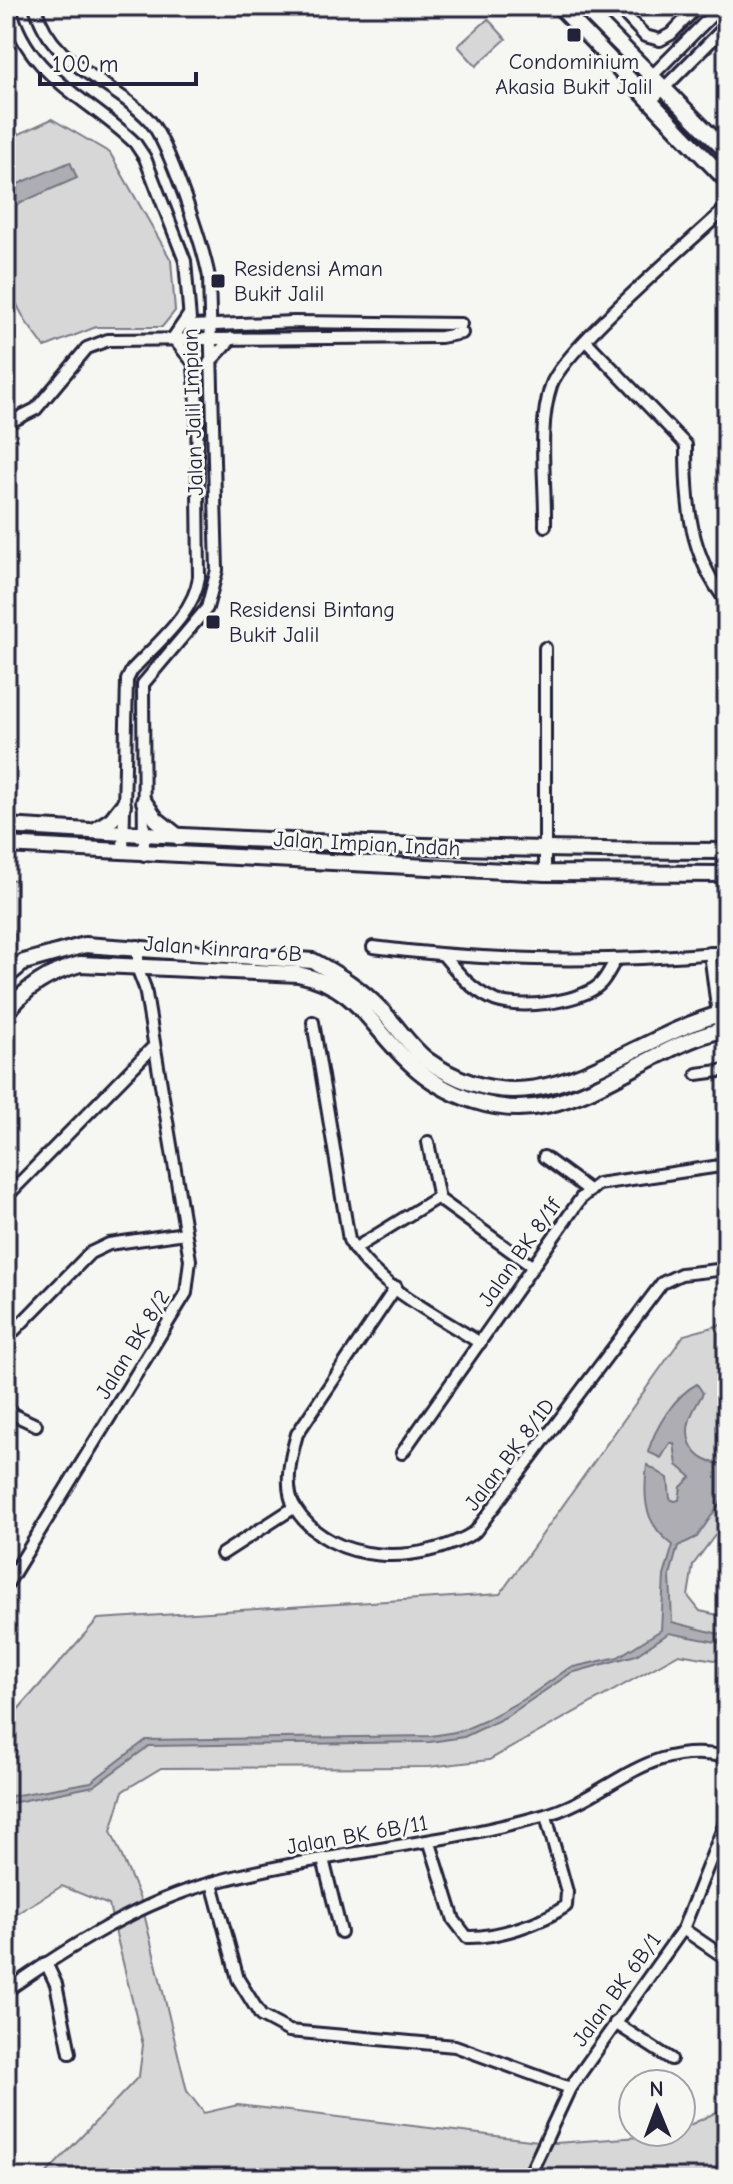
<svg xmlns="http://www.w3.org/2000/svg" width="733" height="2184" viewBox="0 0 733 2184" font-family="'Comic Neue',sans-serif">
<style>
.green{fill:#d7d7d7;stroke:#7c7c89;stroke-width:2}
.water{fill:#adadb3;stroke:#757583;stroke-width:2}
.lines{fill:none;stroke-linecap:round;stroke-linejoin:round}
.street-casing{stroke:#22223b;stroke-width:16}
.secondary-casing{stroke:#22223b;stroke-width:20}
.street{stroke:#f6f6f2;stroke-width:10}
.secondary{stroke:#f6f6f2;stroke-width:14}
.poi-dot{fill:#22223b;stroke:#f6f6f2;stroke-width:3}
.labels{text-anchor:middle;stroke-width:6;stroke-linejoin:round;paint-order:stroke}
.poi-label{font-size:22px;fill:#22223b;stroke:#f6f6f2;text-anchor:start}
.street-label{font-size:22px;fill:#22223b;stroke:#f6f6f2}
</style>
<rect width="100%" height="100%" fill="#f6f6f2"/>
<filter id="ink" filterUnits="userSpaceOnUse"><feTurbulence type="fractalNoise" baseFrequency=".0125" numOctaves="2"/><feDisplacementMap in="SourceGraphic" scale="16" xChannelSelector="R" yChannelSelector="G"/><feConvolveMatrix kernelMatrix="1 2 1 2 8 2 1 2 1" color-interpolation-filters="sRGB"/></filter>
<g filter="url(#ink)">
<g class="green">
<polygon points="488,19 506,39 476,66 458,46"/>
<polygon points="52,119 110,153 171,260 175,311 162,327 96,327 45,347 26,322 6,284 6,140"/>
<polygon points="6,879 16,880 15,954 6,960"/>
<polygon points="727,1323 727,1519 693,1565 688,1596 700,1611 727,1617 727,1662 679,1654 489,1760 428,1767 161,1768 123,1791 111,1831 141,1901 187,2091 204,2113 238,2105 555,2143 669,2135 727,2107 727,2178 42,2178 139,2076 143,2045 109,1905 62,1886 6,1920 6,1723 98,1619 500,1594 684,1335"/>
</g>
<g class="water">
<polygon points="70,162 77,178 13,206 6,189"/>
<path d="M697,1384L703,1393C698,1403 691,1412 689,1423C683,1447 704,1468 727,1462V1493L697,1537L678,1546L670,1575L672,1622L727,1636V1644L669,1633L636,1655L571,1673L506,1717L464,1737L430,1742L149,1746L94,1786L6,1804V1797L91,1782L146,1740L431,1736L461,1731L484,1721L528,1697L569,1668L618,1657L661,1630L664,1576L673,1545C644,1524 643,1499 647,1465L668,1478L670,1499L675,1501L679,1500L681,1487L691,1477L677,1465L674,1443H670L661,1458L648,1452C655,1428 674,1396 697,1384Z"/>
</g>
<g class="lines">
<g class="street-casing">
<g id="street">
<path d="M10,6C26,76 89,98 135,143L145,158L185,261L197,403L199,577C194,614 157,643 132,670L127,680L123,853"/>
<path d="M35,6C51,67 111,79 150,121C169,143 203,246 209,277L217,570L207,608L143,684L144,855"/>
<polyline points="617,6 645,36 660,40 671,34 698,6"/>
<polyline points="638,90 721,6"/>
<polyline points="651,101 727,25"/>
<polyline points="188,316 173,338 192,361"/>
<polyline points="190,326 294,322 461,324"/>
<path d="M586,341L686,445C686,503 689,555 727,602"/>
<polyline points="209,363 232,338"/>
<polyline points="6,424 36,409 87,348 108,340 441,337 462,333"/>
<path d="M545,526C546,482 537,428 551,386C562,350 693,240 727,207"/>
<polyline points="545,873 545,648"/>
<path d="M373,947C490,962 610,963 727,952"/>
<polyline points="725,952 727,965"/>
<polyline points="710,953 720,1030"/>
<path d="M444,956C458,973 470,988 490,998C513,1011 579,1003 599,985C606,979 611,967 616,959"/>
<path d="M313,1022L349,1240C375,1286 437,1315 480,1343"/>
<polyline points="697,1074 727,1070"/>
<polyline points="428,1142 439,1199 533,1267"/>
<polyline points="544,1157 590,1191"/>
<polyline points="6,1197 152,1048"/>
<polyline points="354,1249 438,1197"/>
<path d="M396,1287L297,1434C291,1455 283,1487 295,1508C332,1567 422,1565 475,1532L662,1283L681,1274L727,1269"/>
<polyline points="6,1339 90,1253 109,1244 185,1233"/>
<polyline points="6,1411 36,1425"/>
<polyline points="402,1453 581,1198 598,1184 727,1165"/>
<polyline points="222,1554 295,1507"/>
<polyline points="6,1586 186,1293 190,1260 145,988 138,970 138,946"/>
<path d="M430,1843L454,1920L467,1937C496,1938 542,1923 566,1906L567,1892L546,1816"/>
<polyline points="323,1859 341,1932"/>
<polyline points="212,1883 238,1979 261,2016 289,2031 455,2046 570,2088"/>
<polyline points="683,1929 727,1959"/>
<polyline points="46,1963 56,1984 70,2053"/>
<path d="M6,1991C69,1947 139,1902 215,1882C322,1853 434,1846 542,1816C612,1797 645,1739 727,1757"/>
<polyline points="615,2023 671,2059"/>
<polyline points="528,2178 570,2088 683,1929 727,1818"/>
</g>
</g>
<g class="secondary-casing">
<g id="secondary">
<polyline points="559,6 727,181"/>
<polyline points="582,6 727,152"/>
<polyline points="144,802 156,819 180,838"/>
<path d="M6,826C246,841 486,851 727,851"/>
<polyline points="94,831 112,819 123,805"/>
<polyline points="6,845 545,873 727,874"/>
<path d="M6,977L24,962L85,945L313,961C339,975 361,989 382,1011C398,1027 409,1046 427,1060C538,1139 619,1040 727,1012"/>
<path d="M6,1014C25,987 49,973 80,964L298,974C360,987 368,1025 410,1063C445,1096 498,1116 546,1105C610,1091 663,1042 727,1029"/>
</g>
</g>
<use href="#street" class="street"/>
<use href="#secondary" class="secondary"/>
</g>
</g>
<g class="poi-dot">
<rect x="566" y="27" width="16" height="16" rx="4"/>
<rect x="210" y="273" width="16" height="16" rx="4"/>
<rect x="205" y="614" width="16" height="16" rx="4"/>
</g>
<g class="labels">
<g class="poi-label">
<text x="574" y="69" text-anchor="middle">Condominium<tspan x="574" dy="25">Akasia Bukit Jalil</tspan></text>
<text x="234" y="276">Residensi Aman<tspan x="234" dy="25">Bukit Jalil</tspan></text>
<text x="229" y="617">Residensi Bintang<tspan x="229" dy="25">Bukit Jalil</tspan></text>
</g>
<g class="street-label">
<text transform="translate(192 412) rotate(-92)" y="8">Jalan Jalil Impian</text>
<text transform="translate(367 843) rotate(3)" y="8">Jalan Impian Indah</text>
<text transform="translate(223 948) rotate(4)" y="8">Jalan Kinrara 6B</text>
<text transform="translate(519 1252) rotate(-55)" y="8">Jalan BK 8/1f</text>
<text transform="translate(132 1344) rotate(-59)" y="8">Jalan BK 8/2</text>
<text transform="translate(509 1454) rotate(-53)" y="8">Jalan BK 8/1D</text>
<text transform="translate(357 1834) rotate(-10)" y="8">Jalan BK 6B/11</text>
<text transform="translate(616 1989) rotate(-54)" y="8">Jalan BK 6B/1</text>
</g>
</g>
<rect width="733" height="2184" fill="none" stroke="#f6f6f2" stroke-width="32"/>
<rect x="16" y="16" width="701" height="2152" fill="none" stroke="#22223b" stroke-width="3" filter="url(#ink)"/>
<g transform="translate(657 2108) rotate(359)"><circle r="38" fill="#f6f6f2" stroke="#a1a1a9" stroke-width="2"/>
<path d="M0-6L14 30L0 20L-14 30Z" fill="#22223b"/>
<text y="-12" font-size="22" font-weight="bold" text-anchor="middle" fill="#22223b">N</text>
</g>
<path d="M40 72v12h156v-12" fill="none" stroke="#22223b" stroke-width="4"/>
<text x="52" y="72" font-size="24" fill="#22223b" stroke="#f6f6f2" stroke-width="6" paint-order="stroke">100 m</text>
</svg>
